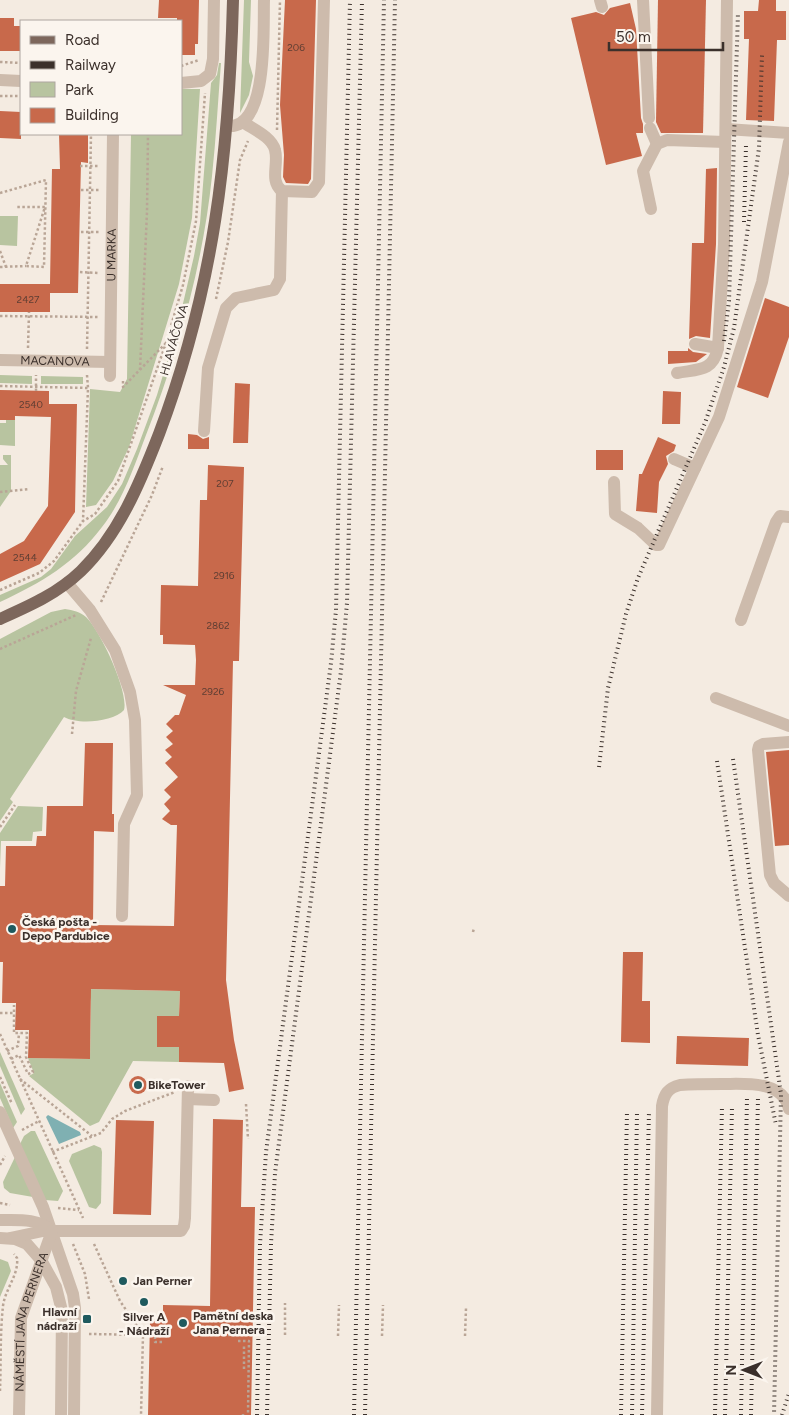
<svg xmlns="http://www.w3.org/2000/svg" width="789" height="1415" viewBox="0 0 789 1415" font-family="Figtree,sans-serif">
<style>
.green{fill:#b8c4a0}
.water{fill:#7fb0b2}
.building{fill:#c8694b}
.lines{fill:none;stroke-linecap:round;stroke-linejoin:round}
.path{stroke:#b9a596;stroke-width:2.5;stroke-dasharray:2.5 2.5;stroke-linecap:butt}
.minor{stroke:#cdbbac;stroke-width:12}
.major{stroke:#7d675c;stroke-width:12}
.rail{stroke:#3b302b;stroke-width:4;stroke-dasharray:1 4;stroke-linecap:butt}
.poi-dot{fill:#1f5a5e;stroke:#fbf5ee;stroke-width:2}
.labels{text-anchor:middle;stroke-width:5;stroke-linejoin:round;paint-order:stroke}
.number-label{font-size:10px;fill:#5e3e33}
.street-label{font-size:12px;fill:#3b302b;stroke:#fbf5ee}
.poi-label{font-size:12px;font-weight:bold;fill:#3b302b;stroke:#fbf5ee;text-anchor:start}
</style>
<rect width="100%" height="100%" fill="#f4ebe1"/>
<g class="green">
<polygon points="244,0 251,0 249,62 253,76 249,95 240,113"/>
<path d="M219,63H221C218,101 216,138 212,176C203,264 178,353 146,435C134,467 123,500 102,527C75,563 41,583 0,602V595L41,577L51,569L75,536L107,507L122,484L137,449L157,395L178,325L194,256L200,223L211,83L217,75Z"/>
<polygon points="181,89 200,89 192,218 179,284 129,447 113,481 96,505 86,507 90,389 120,392 127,379 131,134 181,134"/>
<polygon points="0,216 18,216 17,246 0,245"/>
<polygon points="0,375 32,376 32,384 0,383"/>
<polygon points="41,376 83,377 83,384 41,384"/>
<polygon points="6,420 15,420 15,446 0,445 0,423 6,423"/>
<polygon points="3,455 11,455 11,491 0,507 0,465 8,465 3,459"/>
<path d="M65,609C73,610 80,612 86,617C100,630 129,692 124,710C113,722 78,725 64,717L10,799L13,802L0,821V639L51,612Z"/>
<polygon points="18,806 43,807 42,831 33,832 32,841 1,841 0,868 0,833"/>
<polygon points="88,989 180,991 179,1016 157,1016 157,1047 179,1047 179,1062 133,1061 99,1122 90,1126 29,1076 34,1073 28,1058 90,1059 91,1001"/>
<polygon points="0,1052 25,1109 21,1115 0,1066"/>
<polygon points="0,1083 17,1122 13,1128 0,1098"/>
<polygon points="31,1131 35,1131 63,1191 58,1201 45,1200 20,1144 24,1136"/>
<polygon points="94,1145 101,1148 102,1152 101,1203 96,1209 89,1207 69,1161 72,1154"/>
<polygon points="15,1157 33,1197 10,1193 4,1188 3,1182"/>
<polygon points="0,1259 8,1262 11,1271 0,1297"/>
</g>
<polygon class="water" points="48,1115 80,1132 81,1135 59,1144 46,1117"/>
<g class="building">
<polygon points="159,0 199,0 198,44 195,44 195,55 182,55 181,21 177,21 177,18 158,18"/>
<polygon points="285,0 316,0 311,179 308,184 286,183 283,177 284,155 280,105"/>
<polygon points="658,0 706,0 703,133 661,133 656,122"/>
<polygon points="759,0 776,0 776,11 786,11 786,40 777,40 774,121 746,120 749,39 744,39 744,11 758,11"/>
<polygon points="630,3 636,29 641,118 643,124 643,133 636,133 642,156 606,165 571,18 596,12 604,15 610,8"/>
<polygon points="0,18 14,18 14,26 21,26 21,51 0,51"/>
<polygon points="0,111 21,112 21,139 0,138"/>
<polygon points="59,134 88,134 88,163 81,162 78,293 50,293 50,312 0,312 0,284 50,284 52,169 60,169"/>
<polygon points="717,168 716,244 710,338 696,336 689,339 692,243 704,243 706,169"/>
<polygon points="765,298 789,307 789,337 768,398 737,387"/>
<polygon points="688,348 693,352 707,354 696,362 668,364 668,351 688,351"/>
<polygon points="235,383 250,384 248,443 233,443"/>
<polygon points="0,390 49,391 49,404 77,404 75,512 40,564 0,582 0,554 24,541 48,506 51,417 15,416 15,420 0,420"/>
<polygon points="663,391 681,392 680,424 662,424"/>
<polygon points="188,434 197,435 203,439 209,437 209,449 188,449"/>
<polygon points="658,437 676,445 674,451 666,456 668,464 659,482 657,513 636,511 639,474 642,474"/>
<rect x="596" y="450" width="27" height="20"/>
<polygon points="208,465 244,467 239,661 233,661 226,980 234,1040 244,1089 229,1092 224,1063 179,1062 179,1047 157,1047 157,1016 179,1016 180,991 91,989 90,1059 28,1058 29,1030 15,1030 16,1003 2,1003 3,962 0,962 0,886 5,886 6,846 36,846 37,836 46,836 47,806 83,806 85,743 113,743 112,814 114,814 114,832 94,831 93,925 174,926 177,825 171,825 162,819 170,811 164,804 171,797 164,790 178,777 165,763 172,757 165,750 173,744 166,737 173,731 166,724 175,715 179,715 186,695 163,685 195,685 196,660 195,645 163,644 163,635 160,635 161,585 198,586 200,500 207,500"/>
<polygon points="789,750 789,845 775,846 766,752"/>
<polygon points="623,952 643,952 642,1001 650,1001 650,1043 621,1042"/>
<polygon points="677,1036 749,1038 748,1066 676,1064"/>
<circle cx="138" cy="1085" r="9"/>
<polygon points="213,1119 243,1120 241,1207 255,1207 251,1415 148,1415 150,1321 163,1321 163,1305 210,1306"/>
<polygon points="116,1120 154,1121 151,1215 113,1214"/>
</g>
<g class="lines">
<g class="path">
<polyline points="0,62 21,63"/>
<polyline points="181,66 199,60"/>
<polyline points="0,96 21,96"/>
<polyline points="277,130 280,0"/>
<polyline points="80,166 99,166"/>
<polyline points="81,190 100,190"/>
<polyline points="0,193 46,180 44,267 26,266 45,207 17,207"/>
<polyline points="81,232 99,232"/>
<polyline points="0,251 6,267"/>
<polyline points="0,267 26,266"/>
<polyline points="80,272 98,273"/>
<polyline points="216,299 228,242 240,160 248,141"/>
<polyline points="0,316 98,317"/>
<polyline points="28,348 29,312"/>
<polyline points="87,349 91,134"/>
<polyline points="140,370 147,212 148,134"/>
<polyline points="87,375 88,388"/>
<polyline points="123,381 123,387 166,343"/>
<polyline points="0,386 88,388 83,521"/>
<polyline points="36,391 36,375"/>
<polyline points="0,492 29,489"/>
<polyline points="0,590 39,573 54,561 83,521 95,514 118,481 166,343 183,285 196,221 205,93"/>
<polyline points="101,602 152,495 163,466"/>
<polyline points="0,649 76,615"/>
<polyline points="72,734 76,691 91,638"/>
<polyline points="0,827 15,805"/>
<polyline points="473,932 474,928"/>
<polyline points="0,1013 13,1013"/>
<polyline points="0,1034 83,1218"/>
<polyline points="7,1051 18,1046 19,1033"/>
<polyline points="11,1059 19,1055 28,1074 33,1072 26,1057 27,1033 14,1033 14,1005"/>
<polyline points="0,1077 12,1104"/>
<polyline points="20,1079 92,1136"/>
<polyline points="246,1104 248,1139"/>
<polyline points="22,1130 39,1121"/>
<polyline points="52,1152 101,1133 112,1119 125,1111 175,1092"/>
<polyline points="0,1165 5,1156"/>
<polyline points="0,1203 10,1205"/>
<polyline points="58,1208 79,1210"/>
<polyline points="73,1244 85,1274 89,1299"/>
<polyline points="94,1244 120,1301 143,1335 141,1415"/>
<polyline points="89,1334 155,1335"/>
<polyline points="228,1335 243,1335"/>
<polyline points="285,1335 285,1303"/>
<polyline points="338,1336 339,1305"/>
<polyline points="382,1336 383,1305"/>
<polyline points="465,1336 466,1308"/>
<polyline points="238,1341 249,1341 248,1415"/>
<polyline points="162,1342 155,1342 155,1328 163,1328"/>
<polyline points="244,1369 244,1345"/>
<path d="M0,1391C1,1363 0,1333 3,1306C5,1289 19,1275 17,1258L14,1254"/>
<polyline points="243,1415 243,1414"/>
</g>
<g class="minor">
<polyline points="600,0 602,7"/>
<polyline points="643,0 649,118"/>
<polyline points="0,80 21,81"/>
<polyline points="181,83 201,81 210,74 213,59 214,0"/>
<path d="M243,122C253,129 272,137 275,150C279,164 269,181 282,191L312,192L319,182L324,0"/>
<path d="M228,126C269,129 263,27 264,0"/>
<polyline points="650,128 657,144"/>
<polyline points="726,129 789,133"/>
<polyline points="651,209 643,171 657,144 667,140 725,142"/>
<polyline points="695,344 718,348 724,244 727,0"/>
<path id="s1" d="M0,360L110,362"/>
<path d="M677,373C698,369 713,372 718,348"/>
<path id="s2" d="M110,376L113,134"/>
<polyline points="204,431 208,368 226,308 236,298 274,290 280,279 282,191"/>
<polyline points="674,459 695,468"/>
<polyline points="614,482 615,514 638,528 656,545 659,545 719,417 762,282 789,142"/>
<polyline points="67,583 90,610 115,650 130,692 135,720 137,795 124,824 122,916"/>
<polyline points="741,620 776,522 780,516 789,517"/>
<polyline points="716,698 789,726"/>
<polyline points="789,742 763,744 759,746 758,750 770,875 774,883 789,896"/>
<polyline points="188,1099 214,1100"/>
<polyline points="0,1112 43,1207 73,1294 75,1308 74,1415"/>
<path d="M0,1220C17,1220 39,1218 52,1231"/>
<polyline points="0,1238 15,1239 27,1244 41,1260 56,1287 62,1311 61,1415"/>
<polyline points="10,1238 43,1231 181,1231 184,1226 185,1218 188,1086"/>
<path id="s3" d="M19,1415L21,1318L52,1231"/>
<path d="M657,1415L662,1106C664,1094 668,1088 680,1085C694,1084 708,1084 723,1084C745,1084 783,1080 789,1109"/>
</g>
<path class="major" d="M0,619C29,606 57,594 81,571C119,534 140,483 159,434C214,288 229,155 233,0"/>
<g class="rail">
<polyline points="744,222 746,145"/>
<polyline points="724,341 729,301 738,12"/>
<polyline points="733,759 781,1094 774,1415"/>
<polyline points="717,761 758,1035 776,1125"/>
<polyline points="599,767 608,688 626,614 638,578 705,423 724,367 734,328 759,148 762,55"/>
<polyline points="257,1415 260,1244 266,1152 331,663 336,610 350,0"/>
<polyline points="267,1415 271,1244 275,1173 341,671 347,603 362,0"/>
<polyline points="354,1415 384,0"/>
<polyline points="365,1415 395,0"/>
<polyline points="621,1415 627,1111"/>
<polyline points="632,1415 637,1112"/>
<polyline points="642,1415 649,1111"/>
<polyline points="715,1415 722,1106"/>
<polyline points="725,1415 732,1107"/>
<polyline points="741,1415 747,1097"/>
<polyline points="751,1415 758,1097"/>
<polyline points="782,1415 789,1393"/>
</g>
</g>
<g class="poi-dot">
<circle cx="12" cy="929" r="5"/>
<circle cx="138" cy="1085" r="5"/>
<circle cx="123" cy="1281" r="5"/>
<circle cx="144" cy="1302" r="5"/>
<rect x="82" y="1314" width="10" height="10" rx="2.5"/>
<circle cx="183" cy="1323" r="5"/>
</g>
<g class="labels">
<g class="number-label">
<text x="296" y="51">206</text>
<text x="28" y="303">2427</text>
<text x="31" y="408">2540</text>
<text x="225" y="487">207</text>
<text x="25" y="561">2544</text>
<text x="224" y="579">2916</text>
<text x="218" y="629">2862</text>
<text x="213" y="695">2926</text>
</g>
<g class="street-label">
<text dy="4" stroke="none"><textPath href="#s2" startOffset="121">U MARKA</textPath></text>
<text transform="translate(174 340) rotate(-74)" y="4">HLAVÁČOVA</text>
<text dy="4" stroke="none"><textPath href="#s1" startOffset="55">MACANOVA</textPath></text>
<text dy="4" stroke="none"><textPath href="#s3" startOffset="95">NÁMĚSTÍ JANA PERNERA</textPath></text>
</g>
<g class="poi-label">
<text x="22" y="926">Česká pošta -<tspan x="22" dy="14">Depo Pardubice</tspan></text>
<text x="148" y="1089">BikeTower</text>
<text x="133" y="1285">Jan Perner</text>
<text x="77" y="1316" text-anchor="end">Hlavní<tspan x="77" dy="14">nádraží</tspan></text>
<text x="193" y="1320">Pamětní deska<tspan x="193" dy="14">Jana Pernera</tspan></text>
<text x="144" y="1321" text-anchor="middle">Silver A<tspan x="144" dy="14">- Nádraží</tspan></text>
</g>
</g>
<rect x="20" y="20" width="162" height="115" fill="#fbf5ee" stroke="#aea6a0"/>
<rect x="30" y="36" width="25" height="8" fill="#7d675c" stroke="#aea6a0"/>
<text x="65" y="45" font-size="15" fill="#3b302b">Road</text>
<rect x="30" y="61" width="25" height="8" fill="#3b302b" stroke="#aea6a0"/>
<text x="65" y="70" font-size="15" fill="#3b302b">Railway</text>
<rect x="30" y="82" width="25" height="15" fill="#b8c4a0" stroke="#aea6a0"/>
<text x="65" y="95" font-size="15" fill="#3b302b">Park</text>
<rect x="30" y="108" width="25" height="15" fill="#c8694b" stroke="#aea6a0"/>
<text x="65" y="120" font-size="15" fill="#3b302b">Building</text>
<g transform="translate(744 1370) rotate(270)" stroke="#fbf5ee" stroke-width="4" paint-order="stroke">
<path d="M0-4L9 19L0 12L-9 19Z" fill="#3b302b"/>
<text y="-8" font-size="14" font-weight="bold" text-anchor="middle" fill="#3b302b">N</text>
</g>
<path d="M609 42v8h114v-8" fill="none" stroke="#3b302b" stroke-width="2.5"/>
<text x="616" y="42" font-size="15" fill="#3b302b" stroke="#fbf5ee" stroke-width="4" paint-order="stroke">50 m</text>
</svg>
